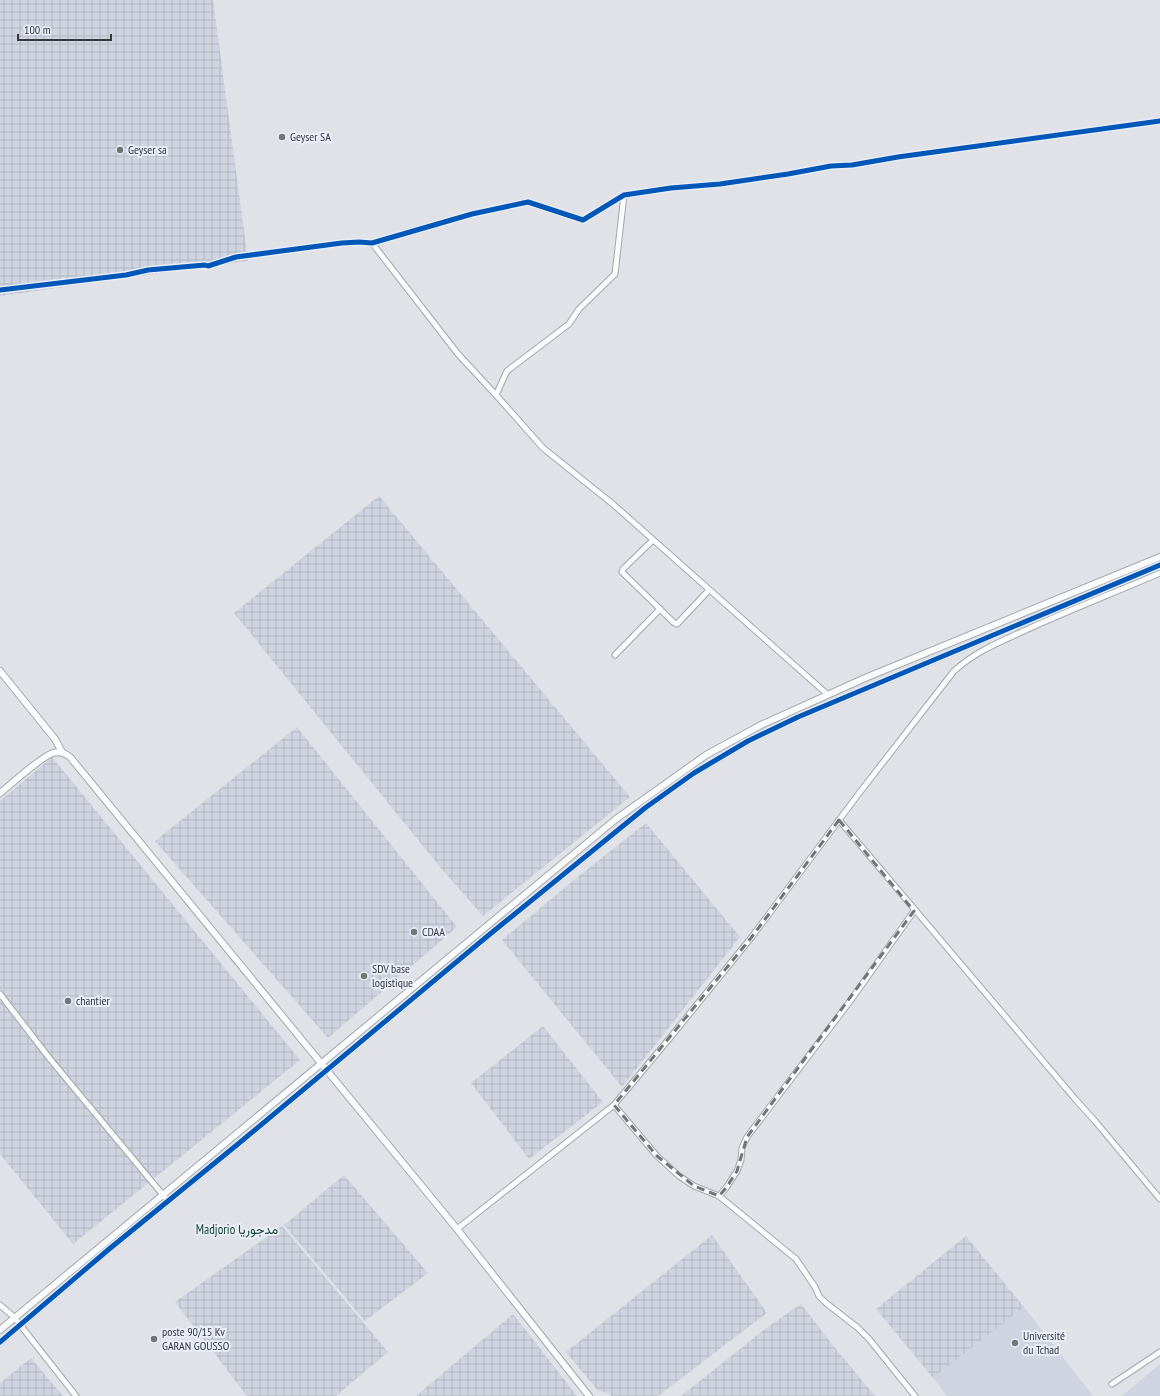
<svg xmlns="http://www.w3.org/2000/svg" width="1160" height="1396" viewBox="0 0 1160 1396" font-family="'PT Sans Narrow',Vazirmatn,sans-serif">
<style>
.built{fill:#d0d4e0}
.industrial{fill:url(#industrial-grid)}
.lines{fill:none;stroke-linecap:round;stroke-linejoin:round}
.minor-casing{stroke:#a5a7ab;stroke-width:7}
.tertiary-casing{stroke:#a5a7ab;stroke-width:8}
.minor{stroke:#fafbfc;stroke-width:5}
.tertiary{stroke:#fafbfc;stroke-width:6}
.cycleway-casing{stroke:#eaeef9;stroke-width:8}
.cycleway{stroke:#0057b8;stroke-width:5}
.marked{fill:none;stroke:#727478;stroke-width:3;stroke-dasharray:8 5;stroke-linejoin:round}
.poi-dot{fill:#727478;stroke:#eaeef9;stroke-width:1.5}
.labels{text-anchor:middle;stroke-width:4;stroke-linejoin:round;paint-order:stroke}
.poi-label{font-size:12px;fill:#36383c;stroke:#eaeef9;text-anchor:start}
.neighbourhood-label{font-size:13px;fill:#194938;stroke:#eaeef9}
</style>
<defs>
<pattern id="industrial-grid" width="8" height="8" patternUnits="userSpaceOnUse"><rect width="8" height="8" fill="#d0d4e0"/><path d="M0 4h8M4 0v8" fill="none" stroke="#b3b7c1"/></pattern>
</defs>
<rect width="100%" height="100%" fill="#e0e2e8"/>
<g class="built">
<polygon points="1024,1307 1093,1396 947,1396 933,1378"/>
<polygon points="1160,1364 1160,1396 1122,1396"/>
</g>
<g class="industrial">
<polygon points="0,0 213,0 248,261 0,296"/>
<polygon points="379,496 630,797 483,916 440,867 234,613"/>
<polygon points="297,727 457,927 328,1038 155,841"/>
<polygon points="52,757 300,1060 73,1244 0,1154 0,801"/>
<polygon points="646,823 740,937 622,1087 502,940 575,879"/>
<polygon points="543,1026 603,1102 529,1159 471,1083"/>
<polygon points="344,1175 428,1273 365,1321 284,1225"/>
<polygon points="282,1226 388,1352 336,1396 247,1396 175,1302"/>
<polygon points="712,1235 767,1313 658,1396 611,1396 609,1393 598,1391 566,1352"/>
<polygon points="966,1236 1024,1307 933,1378 876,1309"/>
<polygon points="801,1304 831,1343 875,1396 681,1396 765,1329"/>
<polygon points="513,1314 577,1396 416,1396"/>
<polygon points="31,1358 63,1396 0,1396 0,1383"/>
</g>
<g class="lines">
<g class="minor-casing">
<g id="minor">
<polyline points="372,243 458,354 496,395 543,448 614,505 827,694"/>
<polyline points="0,290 126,275 148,270 205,265 208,266 236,257 342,243 359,242 372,243 472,214 528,202 583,220 624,195 671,188 720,184 788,174 831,166 852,165 898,157 1160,121"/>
<polyline points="496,395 507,371 569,324 579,309 615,274 624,195"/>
<polyline points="653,540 623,569 622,572 660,609"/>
<polyline points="615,655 660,609 673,622 677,624 709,590"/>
<polyline points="839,820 1076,1100 1095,1121 1160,1199"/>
<polyline points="0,994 50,1059 168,1201"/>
<polyline points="614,1105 657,1156 679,1176 694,1186 719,1196 796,1259 815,1287 819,1296 826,1303 858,1328 869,1339 915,1396"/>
<polyline points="719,1196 726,1188 737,1171 741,1160 742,1148 747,1137 851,1000 914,911"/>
<path d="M457,1229L614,1105L669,1039L751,938L860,792L954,671C976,651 1002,641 1028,629C1072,609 1116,592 1160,573"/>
<polyline points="0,1305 14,1317 76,1396"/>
<polyline points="1112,1384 1160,1352"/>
</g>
</g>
<g class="tertiary-casing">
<g id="tertiary">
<polyline points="0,671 55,739 62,752"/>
<path d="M0,793C12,784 40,757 53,753C60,751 65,753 70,757L457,1229L589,1396"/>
<polyline points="0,1330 616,819 706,755 761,725 865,678 1160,557"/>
<polyline points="0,1342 108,1250 238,1144 484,939 645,808 694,773 748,741 798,717 1160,565"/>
</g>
</g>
<use href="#minor" class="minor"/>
<use href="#tertiary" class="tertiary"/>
<g class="cycleway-casing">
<g id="cycleway">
<polyline points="0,290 126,275 148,270 205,265 208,266 236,257 342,243 359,242 372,243 472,214 528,202 583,220 624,195 671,188 720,184 788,174 831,166 852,165 898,157 1160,121"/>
<polyline points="0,1342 108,1250 238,1144 484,939 645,808 694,773 748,741 798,717 1160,565"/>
</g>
</g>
<use href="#cycleway" class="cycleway"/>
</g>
<path class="marked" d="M839,820L914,911L747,1137L737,1171L726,1188L719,1196L694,1186L657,1156L614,1105L751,938Z"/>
<g class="poi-dot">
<circle cx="282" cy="137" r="4"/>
<circle cx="120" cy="150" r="4"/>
<circle cx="414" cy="932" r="4"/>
<circle cx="364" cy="976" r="4"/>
<circle cx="68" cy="1001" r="4"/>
<circle cx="154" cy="1339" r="4"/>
<circle cx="1015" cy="1343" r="4"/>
</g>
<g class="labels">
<g class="poi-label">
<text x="290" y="141">Geyser SA</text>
<text x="128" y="154">Geyser sa</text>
<text x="422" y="936">CDAA</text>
<text x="372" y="973">SDV base<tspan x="372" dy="14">logistique</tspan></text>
<text x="76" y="1005">chantier</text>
<text x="162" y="1336">poste 90/15 Kv<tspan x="162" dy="14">GARAN GOUSSO</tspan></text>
<text x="1023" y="1340">Université<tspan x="1023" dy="14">du Tchad</tspan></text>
</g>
<g class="neighbourhood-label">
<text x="237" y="1234">Madjorio مدجوريا</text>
</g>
</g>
<path d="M18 34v6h93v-6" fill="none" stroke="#36383c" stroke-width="2"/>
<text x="24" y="34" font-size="12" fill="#36383c" stroke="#eaeef9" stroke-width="3" paint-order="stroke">100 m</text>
</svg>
